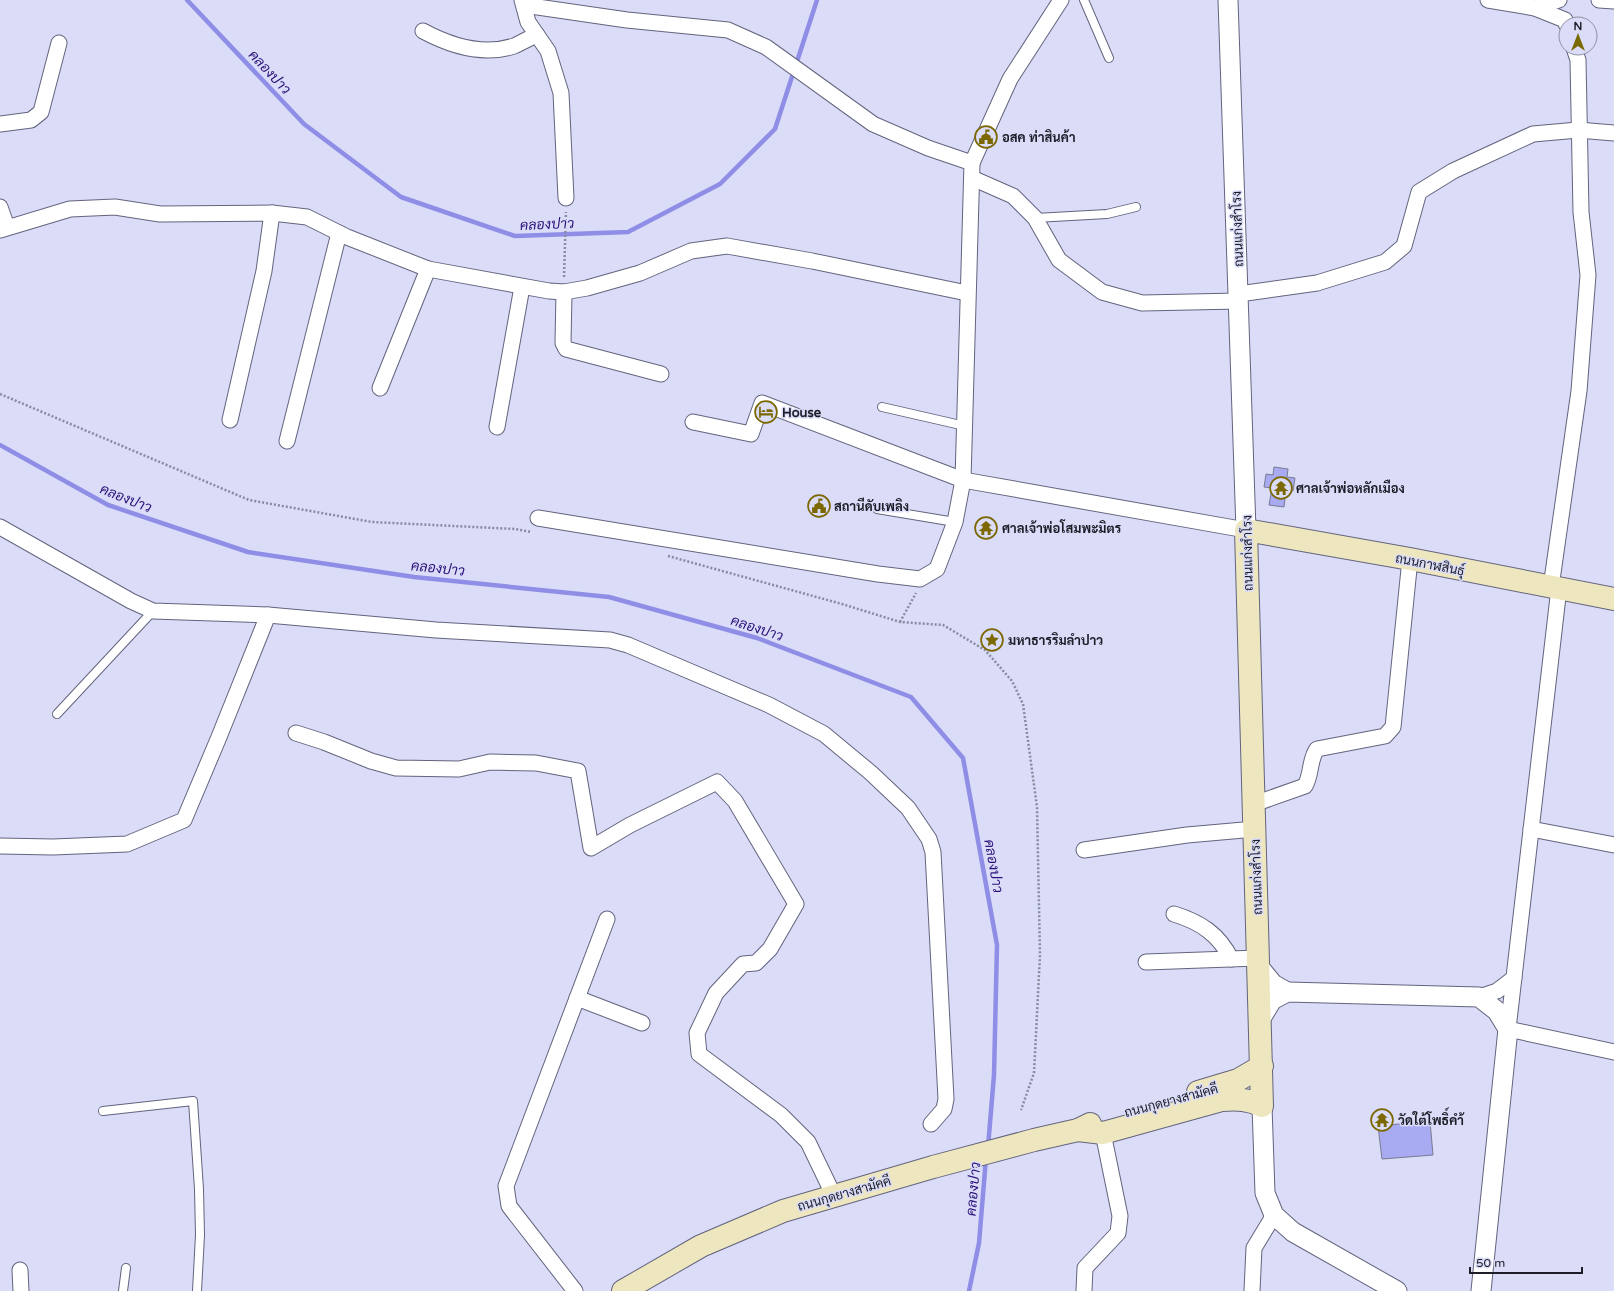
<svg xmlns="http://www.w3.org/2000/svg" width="1614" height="1291" viewBox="0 0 1614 1291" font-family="'Varela Round',Sarabun,sans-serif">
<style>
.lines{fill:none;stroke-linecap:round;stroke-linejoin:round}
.stream{stroke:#8e8ee6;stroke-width:4.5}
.building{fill:#a8aaf2;stroke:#797a93}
.service-casing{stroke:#63647d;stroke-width:10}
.minor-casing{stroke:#63647d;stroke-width:17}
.tertiary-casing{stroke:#63647d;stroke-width:21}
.secondary-casing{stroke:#63647d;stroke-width:24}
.path{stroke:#888a9e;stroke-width:2.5;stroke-dasharray:2 2;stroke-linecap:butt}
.service{stroke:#fff;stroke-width:8}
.minor{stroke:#fff;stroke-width:15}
.tertiary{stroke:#fff;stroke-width:19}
.secondary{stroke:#eee6be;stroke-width:22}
.labels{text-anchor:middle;stroke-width:3;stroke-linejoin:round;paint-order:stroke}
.poi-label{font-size:13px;font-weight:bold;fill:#1c1d27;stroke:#dadcf8;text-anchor:start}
.street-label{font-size:13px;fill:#1c1d27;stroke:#dadcf8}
.water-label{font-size:14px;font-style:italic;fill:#2a1079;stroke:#dadcf8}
</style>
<rect width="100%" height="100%" fill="#dadcf8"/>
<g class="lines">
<g class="stream">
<polyline points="187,0 304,124 401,197 515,236 628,232 720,184 775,129 817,0"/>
<polyline points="0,445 108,505 248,552 414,577 609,597 757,638 911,697 963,758 997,945 994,1075 988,1147"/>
<polyline points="969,1291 979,1243 986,1158"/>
</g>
</g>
<g class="building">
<polygon points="1274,467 1288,469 1287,477 1295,478 1293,491 1286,490 1284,507 1269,505 1272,488 1264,487 1266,474 1273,475"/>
<polygon points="978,520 993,520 993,537 978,536"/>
<polygon points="1430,1121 1433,1155 1382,1159 1378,1126"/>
</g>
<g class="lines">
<g class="service-casing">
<g id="service">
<polyline points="1084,0 1109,58"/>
<polyline points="1035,218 1107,214 1136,207"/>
<polyline points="882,407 965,426"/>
<polyline points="877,509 955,522"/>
<polyline points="57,714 153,611"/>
<polyline points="103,1111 193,1101 199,1189 200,1235 197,1291"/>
<polyline points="123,1291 126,1268"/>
</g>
</g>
<g class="minor-casing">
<g id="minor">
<polyline points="522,0 528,22 548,51 561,93 566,198"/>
<polyline points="1488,0 1535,8 1565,20 1566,24"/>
<polyline points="1599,0 1614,1"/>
<polyline points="524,5 627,20 728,30 766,47 873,124 928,148 972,163"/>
<polyline points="1535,8 1559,0"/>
<path d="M423,31C449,45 483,56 514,46C521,43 529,38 537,35"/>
<polyline points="0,124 31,120 41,112 59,43"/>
<polyline points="972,178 1013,196 1035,218 1059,260 1102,292 1142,303 1239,301"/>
<polyline points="0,207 7,227"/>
<polyline points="0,230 70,209 115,207 160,214 272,213 307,217 347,237 428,269 549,291 564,292 587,288 640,273 691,251 727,246 812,261 967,293"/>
<polyline points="564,292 563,343 566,349 661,374"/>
<polyline points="1239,294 1317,283 1385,262 1404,246 1419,192 1453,171 1533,134 1578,130 1614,133"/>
<polyline points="380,388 428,269"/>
<polyline points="230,420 264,271 272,213"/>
<polyline points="693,422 751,434 762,403 963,480 1246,530"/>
<polyline points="497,427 522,287"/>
<polyline points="287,441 339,233"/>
<polyline points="538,518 878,574 920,579 937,569 955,522 963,480 972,163 1010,79 1061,0"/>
<polyline points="0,527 131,601 153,611 268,615 436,630 610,640 628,645 769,705 824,734 871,773 908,808 929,839 933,852 946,1099 944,1109 931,1124"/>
<polyline points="1551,587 1579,391 1588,275 1581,212 1578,60 1574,48"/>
<polyline points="1559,588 1508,1029 1614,1052"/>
<polyline points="296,733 324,742 371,761 396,768 459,769 490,762 536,763 578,771 591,848 630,825 717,782 735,801 796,904 770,949 756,963 743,964 716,993 697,1033 699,1054 781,1115 808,1142 834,1196"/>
<path d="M1254,804L1305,786C1312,774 1309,760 1317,749L1385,736L1393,727L1410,559"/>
<polyline points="1531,829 1614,845"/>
<polyline points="0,846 53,847 127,844 184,820 219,737 268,615"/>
<polyline points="1084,850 1187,835 1255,829"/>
<path d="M1174,914C1200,922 1219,934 1231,959"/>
<polyline points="1146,962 1258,958"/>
<polyline points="1479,997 1497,991 1514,978"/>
<polyline points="577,998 642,1023"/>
<polyline points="20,1270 21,1291"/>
<polyline points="575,1291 509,1206 506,1186 607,919"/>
<polyline points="1084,1291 1085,1268 1118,1233 1120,1216 1103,1133"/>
<polyline points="1252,1291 1254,1248 1274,1215"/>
</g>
</g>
<g class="tertiary-casing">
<g id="tertiary">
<polyline points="1228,0 1246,530"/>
<polyline points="1259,967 1273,984 1287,992"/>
<polyline points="1260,1020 1272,1000 1287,992 1479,997 1497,1011 1508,1029 1481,1291"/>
<polyline points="1262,1106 1265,1193 1274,1215 1293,1232 1397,1291"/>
</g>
</g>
<g class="secondary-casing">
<g id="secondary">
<polyline points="1198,1092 1238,1080 1262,1066"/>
<path d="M1078,1130L1103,1133L1222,1100C1237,1099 1249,1099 1262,1106L1246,530L1410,559L1614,599"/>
<polyline points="623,1291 701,1246 783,1211 933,1167 1034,1140 1078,1130 1090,1124"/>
</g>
</g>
<g class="path">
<polyline points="564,277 566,212"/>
<polyline points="0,394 249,500 372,522 515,529 531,532"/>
<polyline points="668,556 842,604 900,622 943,625 985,650 1012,681 1023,704 1037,807 1040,955 1034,1073 1021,1110"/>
<polyline points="900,622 916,593"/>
</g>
<use href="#service" class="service"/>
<use href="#minor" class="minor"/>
<use href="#tertiary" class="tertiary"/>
<use href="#secondary" class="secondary"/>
</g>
<defs>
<g id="civic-ring" transform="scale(1.15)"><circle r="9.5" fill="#dadcf8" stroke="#7c6800" stroke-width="1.5"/><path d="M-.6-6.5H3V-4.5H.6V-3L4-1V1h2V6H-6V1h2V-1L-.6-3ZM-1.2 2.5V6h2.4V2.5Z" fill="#7c6800"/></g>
<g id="hotel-ring" transform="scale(1.15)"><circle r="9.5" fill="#dadcf8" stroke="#7c6800" stroke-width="1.5"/><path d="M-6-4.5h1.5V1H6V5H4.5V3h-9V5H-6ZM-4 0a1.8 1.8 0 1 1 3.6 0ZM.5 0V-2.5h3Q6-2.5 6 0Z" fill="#7c6800"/></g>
<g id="temple-ring" transform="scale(1.15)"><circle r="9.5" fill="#dadcf8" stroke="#7c6800" stroke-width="1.5"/><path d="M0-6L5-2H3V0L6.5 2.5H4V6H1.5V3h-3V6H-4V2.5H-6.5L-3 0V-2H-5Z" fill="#7c6800"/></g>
<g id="sight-ring" transform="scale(1.15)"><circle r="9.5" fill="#dadcf8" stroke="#7c6800" stroke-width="1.5"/><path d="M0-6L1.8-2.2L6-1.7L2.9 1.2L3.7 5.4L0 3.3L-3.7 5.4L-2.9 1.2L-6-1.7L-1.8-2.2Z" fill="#7c6800"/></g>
</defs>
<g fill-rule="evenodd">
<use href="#civic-ring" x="986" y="137"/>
<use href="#hotel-ring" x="766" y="412"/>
<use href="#temple-ring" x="1281" y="488"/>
<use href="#civic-ring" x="819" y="506"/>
<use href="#temple-ring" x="986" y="528"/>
<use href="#sight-ring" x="992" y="640"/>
<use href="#temple-ring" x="1382" y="1120"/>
</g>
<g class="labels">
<g class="poi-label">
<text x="1002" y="142">อสค ท่าสินค้า</text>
<text x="782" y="417">House</text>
<text x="1296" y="493">ศาลเจ้าพ่อหลักเมือง</text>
<text x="834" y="511">สถานีดับเพลิง</text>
<text x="1002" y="533">ศาลเจ้าพ่อโสมพะมิตร</text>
<text x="1008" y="645">มหาธารริมลำปาว</text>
<text x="1398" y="1125">วัดใต้โพธิ์คำ้</text>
</g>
<g class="street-label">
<text transform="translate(1237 229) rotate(-92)" y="5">ถนนแก่งสำโรง</text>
<text transform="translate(1247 553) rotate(-91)" y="5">ถนนแก่งสำโรง</text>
<text transform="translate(1430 564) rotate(11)" y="5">ถนนกาฬสินธุ์</text>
<text transform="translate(1256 877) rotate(-92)" y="5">ถนนแก่งสำโรง</text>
<text transform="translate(1171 1100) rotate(-15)" y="5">ถนนกุดยางสามัคคี</text>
<text transform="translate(844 1193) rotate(-16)" y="5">ถนนกุดยางสามัคคี</text>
</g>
<g class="water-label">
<text transform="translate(270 72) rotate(47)" y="5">คลองปาว</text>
<text transform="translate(547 224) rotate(-2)" y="5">คลองปาว</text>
<text transform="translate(126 498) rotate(22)" y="5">คลองปาว</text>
<text transform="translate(438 568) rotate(6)" y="5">คลองปาว</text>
<text transform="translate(757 628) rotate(18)" y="5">คลองปาว</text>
<text transform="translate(994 866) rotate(80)" y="5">คลองปาว</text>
<text transform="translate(973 1189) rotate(-85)" y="5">คลองปาว</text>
</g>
</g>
<g transform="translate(1578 36)"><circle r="19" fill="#dadcf8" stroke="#8e90a4"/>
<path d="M0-3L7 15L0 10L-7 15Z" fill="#7c6800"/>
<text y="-6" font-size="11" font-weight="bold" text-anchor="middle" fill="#1c1d27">N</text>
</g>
<path d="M1470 1267v6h112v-6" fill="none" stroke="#1c1d27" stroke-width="2"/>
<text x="1476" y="1267" font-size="12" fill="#1c1d27" stroke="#dadcf8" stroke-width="3" paint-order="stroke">50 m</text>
</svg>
